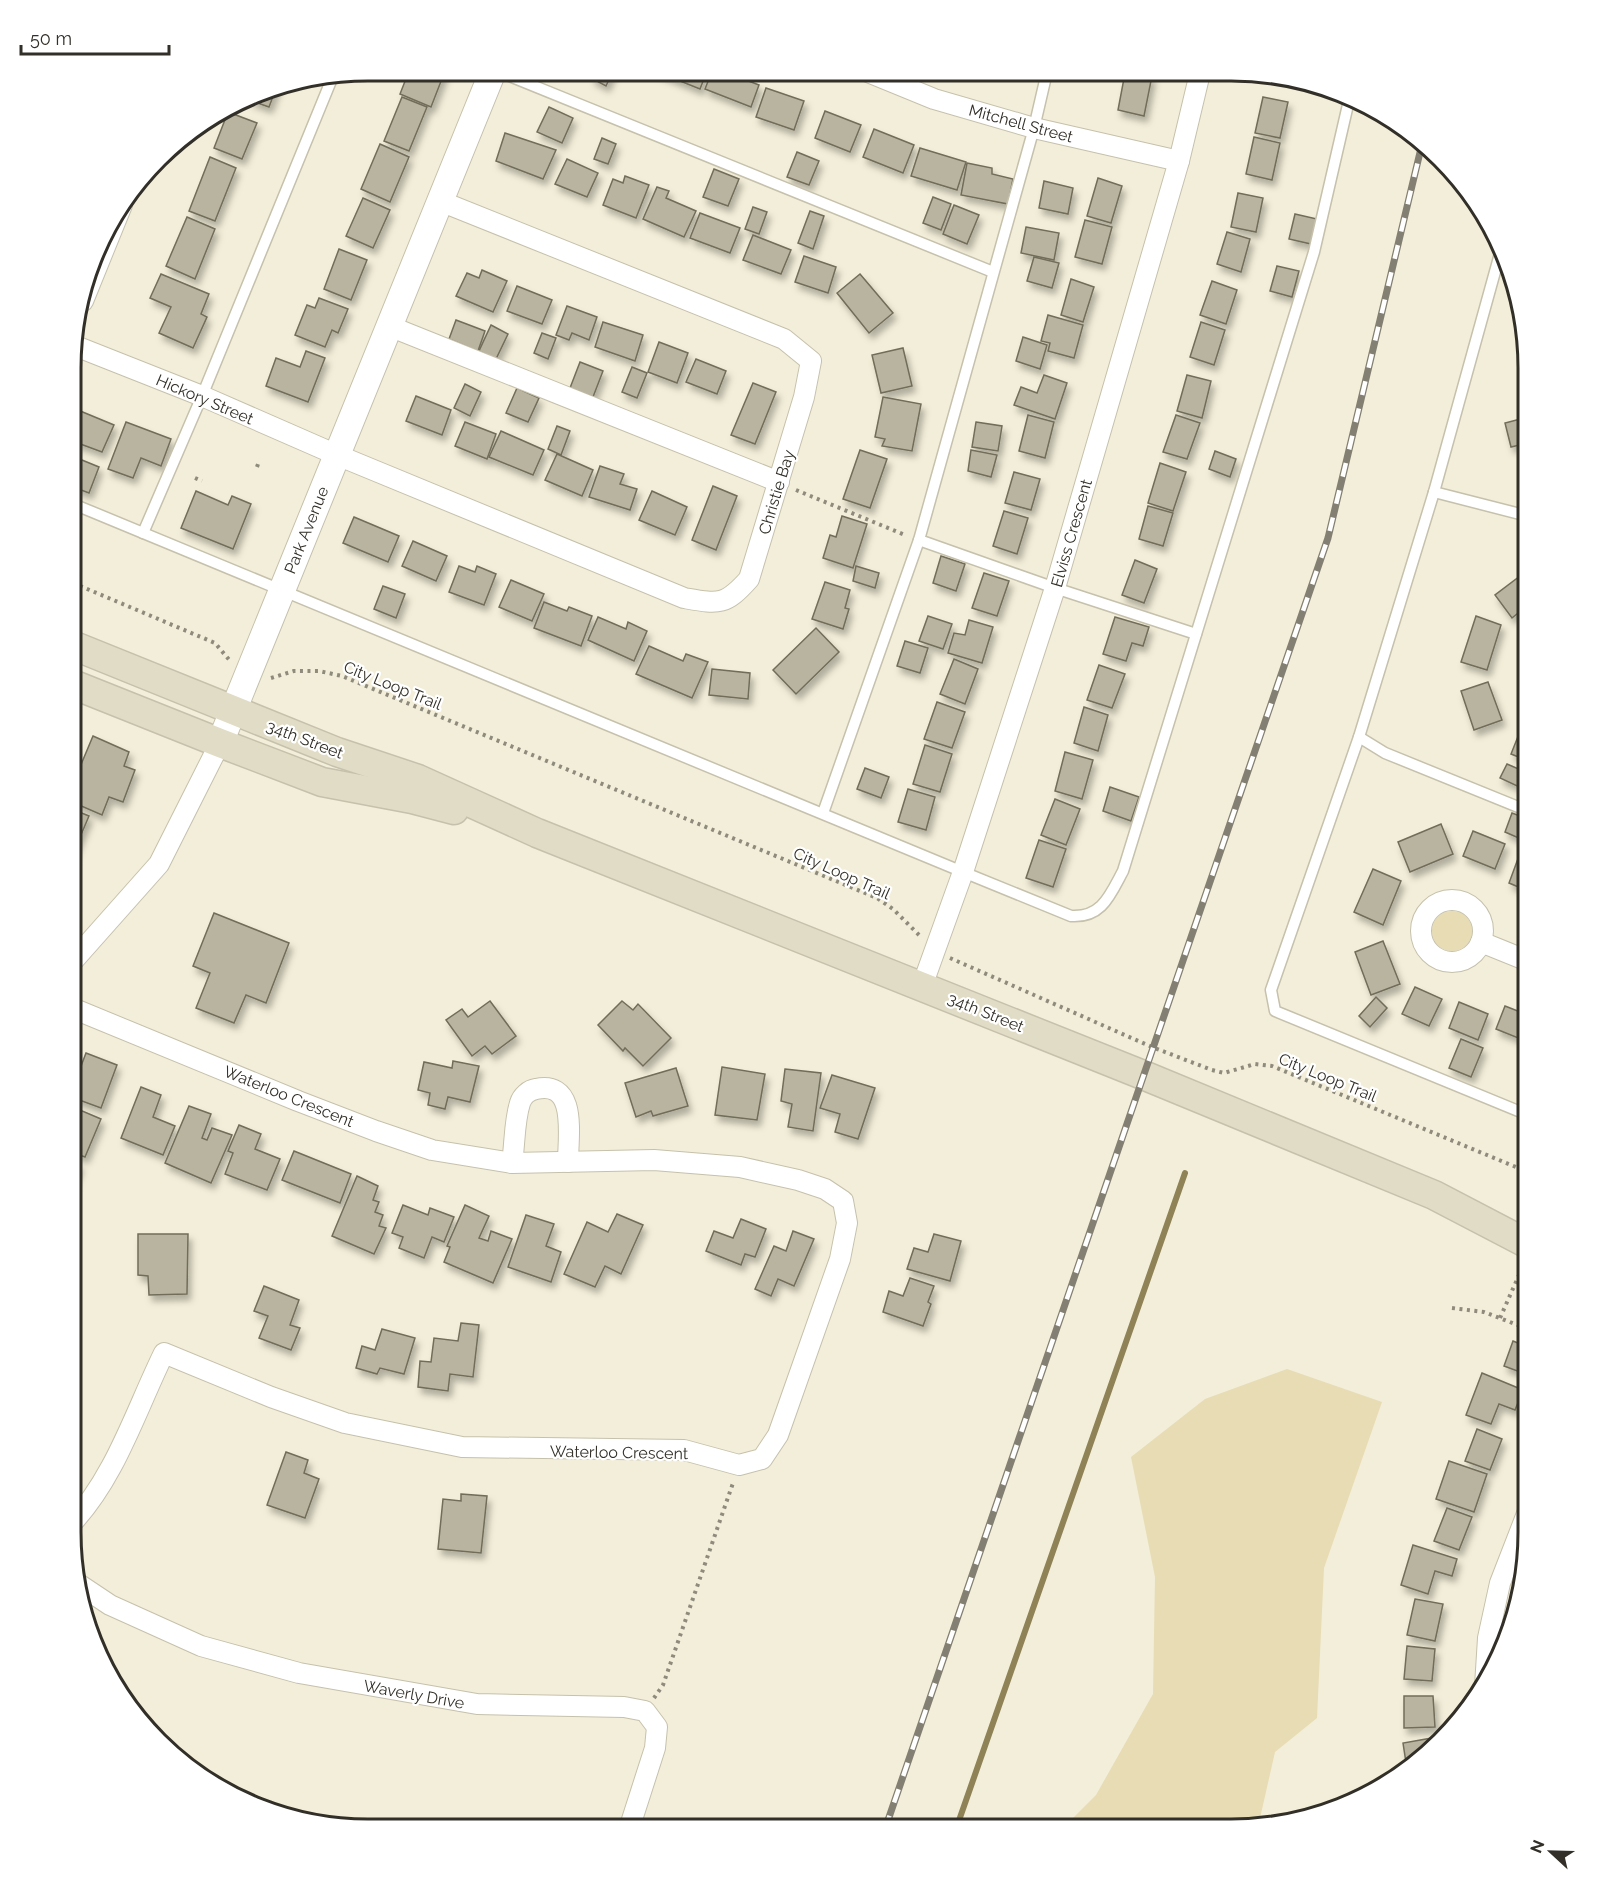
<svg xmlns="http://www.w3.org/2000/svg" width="1599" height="1900" viewBox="0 0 1599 1900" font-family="Raleway,sans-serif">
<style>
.green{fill:#e7dcb4}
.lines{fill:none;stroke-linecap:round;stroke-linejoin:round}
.stream{stroke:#8e8256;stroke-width:6}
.building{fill:#b9b4a0;stroke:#716d5a;stroke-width:1.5;filter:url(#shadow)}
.service-casing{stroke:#c6c1ac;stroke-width:13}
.minor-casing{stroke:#c6c1ac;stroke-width:22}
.tertiary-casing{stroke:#c6c1ac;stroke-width:28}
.secondary-casing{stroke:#c6c1ac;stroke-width:31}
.path{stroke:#8e8a7c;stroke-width:4;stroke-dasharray:3 4.5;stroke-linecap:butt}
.service{stroke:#fff;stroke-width:10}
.minor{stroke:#fff;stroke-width:20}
.tertiary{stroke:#fff;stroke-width:26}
.secondary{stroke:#e1dcc5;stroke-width:28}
.rail-casing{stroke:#837f72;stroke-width:7}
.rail{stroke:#fff;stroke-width:4.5;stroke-dasharray:14;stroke-linecap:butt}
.labels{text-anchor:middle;stroke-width:4.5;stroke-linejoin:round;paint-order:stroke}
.street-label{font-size:16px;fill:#312f27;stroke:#fff}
.rim{fill:none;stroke:#312f27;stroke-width:3}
</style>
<defs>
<filter id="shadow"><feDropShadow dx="3.5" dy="6" stdDeviation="3" flood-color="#0004"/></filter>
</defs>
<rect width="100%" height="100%" fill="#f3eed9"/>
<g class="green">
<circle cx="1452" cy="931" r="20"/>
<polygon points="1287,1369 1382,1402 1324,1568 1317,1718 1275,1752 1258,1827 1062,1829 1096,1795 1153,1694 1155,1577 1131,1457 1205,1399"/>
</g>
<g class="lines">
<polyline class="stream" points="956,1829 1185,1173"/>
</g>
<g class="building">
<polygon points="409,71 445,71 431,107 400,94"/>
<polygon points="595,71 613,71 606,86 591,78"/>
<polygon points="655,71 707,71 700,89"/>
<polygon points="712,71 725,72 759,85 751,107 705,89"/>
<polygon points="1125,73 1152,76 1144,116 1118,110"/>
<polygon points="272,86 277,86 269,107 249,100"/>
<polygon points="766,88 804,101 794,130 756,117"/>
<polygon points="402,97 427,107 409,151 384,141"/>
<polygon points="1263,97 1288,102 1280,138 1255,133"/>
<polygon points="549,107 573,118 562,143 537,132"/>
<polygon points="825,111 861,125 850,152 815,138"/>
<polygon points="228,112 257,123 242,159 214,148"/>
<polygon points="874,129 914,145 903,173 863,157"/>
<polygon points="505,133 556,150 543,179 496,161"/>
<polygon points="1254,137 1280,143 1272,180 1246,174"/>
<polygon points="602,138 616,144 608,164 594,159"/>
<polygon points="380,144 409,157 390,202 361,189"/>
<polygon points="920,148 966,162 957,190 911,176"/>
<polygon points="797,152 819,161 809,185 787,177"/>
<polygon points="210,157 236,168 215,221 189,211"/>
<polygon points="567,159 598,173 587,197 555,184"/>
<polygon points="967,163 992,168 992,174 1013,179 1008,204 961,195"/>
<polygon points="714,169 739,179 728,206 703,197"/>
<polygon points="625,176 649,185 636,218 603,205 613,179 623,183"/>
<polygon points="1098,178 1122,186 1111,223 1087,216"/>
<polygon points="1044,181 1073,188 1068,214 1039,208"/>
<polygon points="657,187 669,191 666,198 696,211 684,237 643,219"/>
<polygon points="1238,193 1263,198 1256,232 1231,227"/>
<polygon points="933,197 951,204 941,230 923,223"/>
<polygon points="363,198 390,210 373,248 346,236"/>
<polygon points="954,205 979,215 967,244 943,234"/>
<polygon points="753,207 767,212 759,234 745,229"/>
<polygon points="810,211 824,216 813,249 798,243"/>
<polygon points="700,213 740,228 730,253 690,238"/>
<polygon points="1295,214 1317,219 1311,244 1289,239"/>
<polygon points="187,217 215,229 195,279 166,266"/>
<polygon points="1085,220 1112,227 1102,264 1075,257"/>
<polygon points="1026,227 1059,233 1054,260 1021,253"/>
<polygon points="1227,232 1250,239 1241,272 1217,264"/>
<polygon points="753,235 791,250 781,274 743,260"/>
<polygon points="339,249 367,260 351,300 324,289"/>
<polygon points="804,256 836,267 828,293 795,282"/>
<polygon points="1034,257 1059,263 1052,288 1027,281"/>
<polygon points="1277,266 1299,271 1292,297 1270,291"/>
<polygon points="482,270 507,281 493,312 456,296 467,273 479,278"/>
<polygon points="161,274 209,294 201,314 207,317 193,348 159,333 171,307 150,298"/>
<polygon points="860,274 893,313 869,333 837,293"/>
<polygon points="1071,279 1094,287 1083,322 1061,315"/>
<polygon points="1212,281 1237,290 1226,324 1200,315"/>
<polygon points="517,286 552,300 542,324 507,311"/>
<polygon points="319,298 348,309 338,333 332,330 325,347 295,335 307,305 315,308"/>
<polygon points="567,306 597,317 589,340 572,333 569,340 556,335"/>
<polygon points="1048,315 1083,325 1074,358 1048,351 1050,343 1041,341"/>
<polygon points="456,320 485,331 478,351 449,339"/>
<polygon points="603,322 643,335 635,361 595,347"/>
<polygon points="1201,322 1225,330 1214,365 1190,357"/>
<polygon points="491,325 508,334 496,359 479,351"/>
<polygon points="542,333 556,338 548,359 534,353"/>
<polygon points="1023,337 1047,345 1040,369 1016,361"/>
<polygon points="659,342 688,353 677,383 648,372"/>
<polygon points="903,348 912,386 881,393 872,355"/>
<polygon points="306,351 325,358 308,402 266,386 276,358 300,367"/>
<polygon points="696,359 726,371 717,394 686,382"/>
<polygon points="580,362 603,371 593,397 570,388"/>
<polygon points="632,367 647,373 637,398 622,392"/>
<polygon points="1044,375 1067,383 1055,419 1014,405 1021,387 1037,393"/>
<polygon points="1187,375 1211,381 1202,418 1177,411"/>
<polygon points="753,383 776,392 755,444 731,435"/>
<polygon points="465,384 481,392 470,416 454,408"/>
<polygon points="517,388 539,398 528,422 506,413"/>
<polygon points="416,396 451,410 442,435 406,421"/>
<polygon points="883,397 921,404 912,451 882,446 885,439 875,437"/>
<polygon points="73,408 114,425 102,452 75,442 73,448"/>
<polygon points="1028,415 1054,422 1045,458 1019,451"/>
<polygon points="1176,415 1200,423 1187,459 1163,452"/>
<polygon points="1528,417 1528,443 1511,447 1505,423"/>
<polygon points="126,422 171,439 161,466 141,458 133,478 108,469"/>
<polygon points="465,422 496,434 487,459 455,446"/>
<polygon points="976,422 1002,426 998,451 972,447"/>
<polygon points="557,426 570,431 561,455 548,449"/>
<polygon points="501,431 544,450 533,475 489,457"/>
<polygon points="860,450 887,459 870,508 843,499"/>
<polygon points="971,450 997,455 991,477 968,471"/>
<polygon points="1215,451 1236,459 1230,477 1209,469"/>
<polygon points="557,454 593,470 582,496 545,480"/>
<polygon points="77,458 99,467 89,493 73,487 73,469"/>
<polygon points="1160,463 1186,472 1173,511 1148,503"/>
<polygon points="600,466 624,474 620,484 637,489 630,510 589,497"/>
<polygon points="1014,472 1040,479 1031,510 1005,503"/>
<polygon points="713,486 737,496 716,550 692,540"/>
<polygon points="196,491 228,505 232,496 251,504 233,549 181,528"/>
<polygon points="652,491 687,507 675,535 639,520"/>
<polygon points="1148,506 1173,513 1163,546 1139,539"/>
<polygon points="1004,511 1028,518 1017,554 993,546"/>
<polygon points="842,516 867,524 853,568 823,558 830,535 836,537"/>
<polygon points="354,517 399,536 388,562 343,543"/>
<polygon points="413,541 447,556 436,581 402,566"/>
<polygon points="941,556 965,564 956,591 933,583"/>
<polygon points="1135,560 1157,569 1144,603 1122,595"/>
<polygon points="459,566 475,572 477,566 496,574 484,605 449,592"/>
<polygon points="856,566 879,573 875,588 853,581"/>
<polygon points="1528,570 1528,605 1512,618 1495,595"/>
<polygon points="984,573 1009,581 997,616 972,608"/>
<polygon points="511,580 544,594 532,621 499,607"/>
<polygon points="825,582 850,590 845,608 849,609 843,629 812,619"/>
<polygon points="383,586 405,594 396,618 374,609"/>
<polygon points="544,602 567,611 569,607 592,616 581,646 534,628"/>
<polygon points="928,616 952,624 943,649 919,641"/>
<polygon points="1476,616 1501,625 1487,670 1461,662"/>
<polygon points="598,617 626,629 628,622 647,631 634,661 588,640"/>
<polygon points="1115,617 1149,627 1143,646 1132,643 1126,661 1103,654"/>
<polygon points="969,620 993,627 982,663 948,653 954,633 965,635"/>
<polygon points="816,628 839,652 796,694 773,670"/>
<polygon points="905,641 928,648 920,673 897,666"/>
<polygon points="649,646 683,661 686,654 708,662 692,698 636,674"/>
<polygon points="954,659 978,669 965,704 940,694"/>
<polygon points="1099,665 1125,674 1112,708 1087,700"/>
<polygon points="712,669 750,673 748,699 709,695"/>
<polygon points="1488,682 1502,720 1474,730 1461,691"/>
<polygon points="937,702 965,712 952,748 924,739"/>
<polygon points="1084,707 1108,715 1098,751 1074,743"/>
<polygon points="1521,729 1528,732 1528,767 1524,765 1526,760 1511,754"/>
<polygon points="93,736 129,752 124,766 135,770 123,802 109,797 102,815 72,802 72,786"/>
<polygon points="925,745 952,754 940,792 913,784"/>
<polygon points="1065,752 1093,760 1082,799 1055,791"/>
<polygon points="1507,764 1528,773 1528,791 1500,778"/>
<polygon points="865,768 889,777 881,798 857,789"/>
<polygon points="1110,787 1139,797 1131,821 1103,811"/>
<polygon points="908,789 935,797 926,830 898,822"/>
<polygon points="1055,799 1080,809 1066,845 1041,835"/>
<polygon points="72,809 89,816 72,856"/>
<polygon points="1512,813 1528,819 1521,839 1505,832"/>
<polygon points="1441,824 1453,854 1410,872 1398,842"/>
<polygon points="1473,831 1505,844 1495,869 1463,856"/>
<polygon points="1039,840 1066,849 1053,887 1026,878"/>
<polygon points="1519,856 1528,859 1528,891 1509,883"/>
<polygon points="1373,869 1401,881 1383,925 1354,912"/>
<polygon points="214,913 289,943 266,1003 246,995 234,1023 196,1008 210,973 193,966"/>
<polygon points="1383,941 1400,984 1371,995 1355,952"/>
<polygon points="1415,987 1442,999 1429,1026 1402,1014"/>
<polygon points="1376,997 1387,1008 1370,1027 1359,1016"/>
<polygon points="490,1001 516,1036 492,1054 485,1046 472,1056 446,1020 462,1009 468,1017"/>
<polygon points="622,1001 633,1010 638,1004 671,1038 643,1066 625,1048 623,1051 598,1025"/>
<polygon points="1459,1002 1488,1014 1478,1040 1449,1028"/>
<polygon points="1505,1006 1528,1015 1528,1042 1496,1029"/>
<polygon points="1461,1039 1483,1048 1471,1077 1449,1068"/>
<polygon points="86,1053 117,1065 101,1108 71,1097 71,1071 78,1074"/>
<polygon points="453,1061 479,1066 470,1102 448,1097 445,1109 428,1105 430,1093 418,1090 424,1062 452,1068"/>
<polygon points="722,1067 765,1074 757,1120 715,1115"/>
<polygon points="676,1068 688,1106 653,1116 651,1111 636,1117 625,1083"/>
<polygon points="785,1069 821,1073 813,1131 788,1127 792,1104 781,1101"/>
<polygon points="832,1075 875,1088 858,1139 835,1132 840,1114 820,1108"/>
<polygon points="141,1087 161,1095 153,1117 175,1126 163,1155 121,1138"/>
<polygon points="71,1100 75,1108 101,1119 85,1157 71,1152"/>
<polygon points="189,1106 211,1114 202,1138 207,1140 212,1128 232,1135 211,1183 165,1163"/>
<polygon points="239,1125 261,1134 255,1149 280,1159 267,1190 225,1174 233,1153 228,1151"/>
<polygon points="294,1151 351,1174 340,1203 282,1180"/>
<polygon points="71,1162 80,1165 71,1185"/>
<polygon points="357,1176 378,1186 373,1200 379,1202 375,1212 383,1215 379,1226 386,1228 374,1254 332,1236"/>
<polygon points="403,1205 428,1215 430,1208 454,1217 444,1242 432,1237 424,1258 399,1248 403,1237 392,1233"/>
<polygon points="465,1205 489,1216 479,1238 488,1241 491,1231 512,1239 493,1283 444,1262 450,1247 447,1246"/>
<polygon points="617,1214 643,1225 621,1274 605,1266 595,1287 564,1274 587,1222 608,1232"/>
<polygon points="526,1215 554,1224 546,1246 561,1252 551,1282 508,1267"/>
<polygon points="741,1219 766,1229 755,1257 745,1254 741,1265 706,1251 714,1231 733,1238"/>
<polygon points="793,1231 814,1239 794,1286 778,1279 771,1296 755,1289 774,1246 786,1251"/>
<polygon points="138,1234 188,1234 187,1294 149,1295 148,1276 138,1275"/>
<polygon points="934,1234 961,1241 950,1281 907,1269 914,1248 928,1252"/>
<polygon points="910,1278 934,1286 928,1302 931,1304 923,1326 883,1312 889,1291 903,1296"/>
<polygon points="264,1286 299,1300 290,1325 300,1328 291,1350 259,1338 268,1316 254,1311"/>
<polygon points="461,1323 479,1325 473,1377 450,1374 448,1391 418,1387 420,1361 431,1362 434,1338 458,1341"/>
<polygon points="382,1329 415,1338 404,1374 380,1368 377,1374 356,1368 362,1346 375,1350"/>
<polygon points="1513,1341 1528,1347 1528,1375 1504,1366"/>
<polygon points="1482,1373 1523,1390 1515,1410 1499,1404 1491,1424 1466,1415"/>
<polygon points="1477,1429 1502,1439 1490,1470 1465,1461"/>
<polygon points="286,1452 308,1460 304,1473 319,1479 305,1518 267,1505"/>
<polygon points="1449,1461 1487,1474 1474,1512 1436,1499"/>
<polygon points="461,1494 487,1496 481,1553 438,1549 443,1499 461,1501"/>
<polygon points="1447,1508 1472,1517 1459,1550 1434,1541"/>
<polygon points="1413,1545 1457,1559 1452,1576 1435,1571 1428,1594 1401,1585"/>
<polygon points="1415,1599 1443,1604 1435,1641 1407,1635"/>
<polygon points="1407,1646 1435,1649 1432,1681 1404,1679"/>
<polygon points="1404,1696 1433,1696 1435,1727 1404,1728"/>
<polygon points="1432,1738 1433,1748 1407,1769 1403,1743"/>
</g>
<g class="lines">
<g class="service-casing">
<g id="service">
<polyline points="497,71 993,272"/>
<polyline points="1501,250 1434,492 1359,737 1271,990 1275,1011 1528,1115"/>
<polyline points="1434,492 1528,516"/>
<path d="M73,504L963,872L1071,916C1102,918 1110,895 1123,871L1314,252L1350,96"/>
<polyline points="143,533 202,396 333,76"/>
<polyline points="919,540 1055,588 1196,634"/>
<polyline points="1359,737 1385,753 1528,811"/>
<polyline points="823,813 919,540 1034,128 1047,72"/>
</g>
</g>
<g class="minor-casing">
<g id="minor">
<polyline points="868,72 934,99 1034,128 1179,161"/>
<polyline points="83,301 122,205"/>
<polyline points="389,326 779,482"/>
<path d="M73,345L202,396L337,455L684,598C719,604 725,606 749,579L804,397L811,361L784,339L440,201"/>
<polyline points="1528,675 1528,671"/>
<circle cx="1452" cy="931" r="31"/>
<polyline points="1481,942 1528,961"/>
<polyline points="72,962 159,864 220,743"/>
<polyline points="922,986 963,872 1055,588 1179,161 1200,73"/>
<path d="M512,1163C515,1144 514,1122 520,1103C522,1096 529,1090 536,1089C578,1080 568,1136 568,1162"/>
<path d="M71,1524C115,1478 136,1410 164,1353L271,1397L345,1423L462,1447L684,1450L739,1465L762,1459L778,1435L840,1259L847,1223L843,1201L825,1189L798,1180L740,1167L654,1160L512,1163L432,1150L376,1131L298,1101L72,1008"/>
<polyline points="77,1583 110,1605 201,1646 299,1673 477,1704 624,1707 645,1711 657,1727 655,1748 629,1829"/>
<polyline points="1485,1686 1488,1638 1500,1583 1528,1511"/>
</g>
</g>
<g class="tertiary-casing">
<polyline id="tertiary" points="220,743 493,71"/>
</g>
<g class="secondary-casing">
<g id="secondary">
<polyline points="72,645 337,752 418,779 537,833 1143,1075 1434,1195 1528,1244"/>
<polyline points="72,684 220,743 322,782 412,799 454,810"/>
</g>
</g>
<g class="path">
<polyline points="257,467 258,464"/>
<polyline points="195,478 202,481"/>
<polyline points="796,490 905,535"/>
<polyline points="73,583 215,643 231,662"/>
<polyline points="271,678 294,671 319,671 342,676 877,898 893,909 920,936"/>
<polyline points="950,958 1152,1047 1212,1070 1224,1073 1255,1064 1272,1066 1528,1172"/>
<polyline points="1452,1308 1484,1312 1528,1329"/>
<polyline points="1500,1318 1523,1266"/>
<polyline points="654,1698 663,1685 733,1483"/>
<polyline points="264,1810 384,1829"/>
</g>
<use href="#service" class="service"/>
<use href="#minor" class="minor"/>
<use href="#tertiary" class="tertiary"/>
<use href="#secondary" class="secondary"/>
<g class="rail-casing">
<polyline id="rail" points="885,1829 1328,538 1422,144"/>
</g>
<use href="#rail" class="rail"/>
</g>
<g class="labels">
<g class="street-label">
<text transform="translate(1021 123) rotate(15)" y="6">Mitchell Street</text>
<text transform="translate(205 399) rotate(23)" y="6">Hickory Street</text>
<text transform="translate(776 492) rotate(-73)" y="6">Christie Bay</text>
<text transform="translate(306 530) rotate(-68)" y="6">Park Avenue</text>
<text transform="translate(1071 533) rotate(-74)" y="6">Elviss Crescent</text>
<text transform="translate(393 685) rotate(22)" y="6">City Loop Trail</text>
<text transform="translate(305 739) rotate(21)" y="6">34th Street</text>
<text transform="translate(842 873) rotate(24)" y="6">City Loop Trail</text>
<text transform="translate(986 1012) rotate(22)" y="6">34th Street</text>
<text transform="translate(1328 1077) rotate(22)" y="6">City Loop Trail</text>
<text transform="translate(289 1096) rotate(22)" y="6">Waterloo Crescent</text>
<text transform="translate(619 1452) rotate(1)" y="6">Waterloo Crescent</text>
<text transform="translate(414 1694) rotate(10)" y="6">Waverly Drive</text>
</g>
</g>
<path d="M0 0H1599V1900H0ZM368 81H1231A287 287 0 0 1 1518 368V1532A287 287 0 0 1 1231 1819H368A287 287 0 0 1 81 1532V368A287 287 0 0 1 368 81Z" fill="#fff" fill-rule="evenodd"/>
<path class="rim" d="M368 81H1231A287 287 0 0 1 1518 368V1532A287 287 0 0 1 1231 1819H368A287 287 0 0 1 81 1532V368A287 287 0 0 1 368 81Z"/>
<g transform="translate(1551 1852) rotate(292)" stroke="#ffffff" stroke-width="4.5" paint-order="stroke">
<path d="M0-4.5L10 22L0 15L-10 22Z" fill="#312f27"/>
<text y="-9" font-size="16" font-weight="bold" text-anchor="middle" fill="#312f27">N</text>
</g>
<path d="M21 45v9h148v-9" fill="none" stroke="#312f27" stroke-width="3"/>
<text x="30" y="45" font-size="18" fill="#312f27" stroke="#ffffff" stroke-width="4.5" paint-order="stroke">50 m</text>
</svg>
